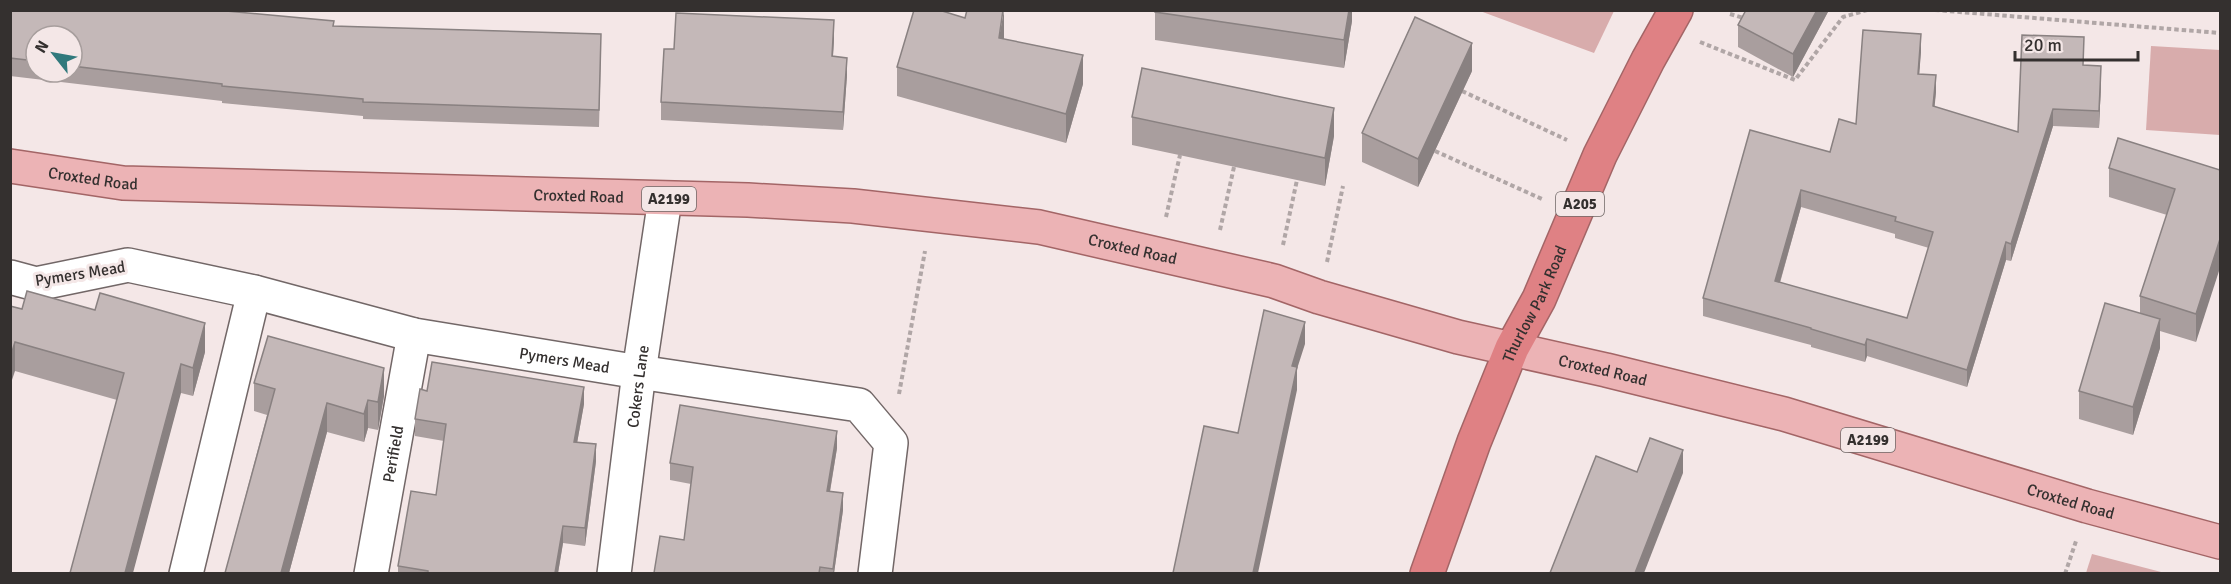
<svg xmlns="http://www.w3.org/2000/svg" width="2231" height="584" viewBox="0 0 2231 584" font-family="Signika,sans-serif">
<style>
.green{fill:#d8acac}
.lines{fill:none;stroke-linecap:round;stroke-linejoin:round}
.minor-casing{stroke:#726767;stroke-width:36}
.major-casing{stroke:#a36566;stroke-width:36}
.highway-casing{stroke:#a36566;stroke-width:36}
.path{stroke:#b0a6a6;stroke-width:4;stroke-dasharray:4.5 3;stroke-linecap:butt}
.minor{stroke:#fff;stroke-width:33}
.major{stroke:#ecb3b5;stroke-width:33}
.highway{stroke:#df8184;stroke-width:33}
.wall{fill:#a99e9e;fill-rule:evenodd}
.shaded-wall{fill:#898181}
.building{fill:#c4b8b8;stroke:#898181;stroke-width:1.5;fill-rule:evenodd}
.labels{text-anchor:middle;stroke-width:6;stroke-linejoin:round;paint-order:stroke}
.shield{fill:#f4e7e7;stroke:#6e6766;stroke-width:1.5}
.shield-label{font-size:15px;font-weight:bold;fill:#34302f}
.street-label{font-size:16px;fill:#34302f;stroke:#f4e7e7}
</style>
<rect width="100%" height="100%" fill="#f4e7e7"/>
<g class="green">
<polygon points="1480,11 1614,10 1614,11 1594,53"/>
<polygon points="2151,46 2220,50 2220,135 2146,130"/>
<polygon points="2092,554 2165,573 2086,573"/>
</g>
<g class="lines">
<g class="minor-casing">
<g id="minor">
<path id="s1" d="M10,277L36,284L128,265L254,292L414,335L639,372L859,405L891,443L875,574"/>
<polyline points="186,574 254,292"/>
<path id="s2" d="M371,574L414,335"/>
<path id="s3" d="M614,574L639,372L665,199"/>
</g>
</g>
<g class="major-casing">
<g id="major">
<path id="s4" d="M10,166L123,183L748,200L853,206L1039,227L1274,281L1319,297L1458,337L1606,370L1784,414L2087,506L2220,542"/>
</g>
</g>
<g class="highway-casing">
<g id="highway">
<path id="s5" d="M1427,574L1474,442L1512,348L1539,299L1600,155L1648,60L1676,10"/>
</g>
</g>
<g class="path">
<polyline points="1935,10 2220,33"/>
<polyline points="1730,14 1747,19"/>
<polyline points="1700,42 1795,80 1843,17 1867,10"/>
<polyline points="1462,91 1567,140"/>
<polyline points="1435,151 1542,199"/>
<polyline points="1166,217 1180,155"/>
<polyline points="1220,230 1234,167"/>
<polyline points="1283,245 1297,180"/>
<polyline points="1327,262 1343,186"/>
<polyline points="899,394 925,251"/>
<polyline points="2065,574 2076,541"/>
</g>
<use href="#minor" class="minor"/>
<use href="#major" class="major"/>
<use href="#highway" class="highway"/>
</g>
<g class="wall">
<path d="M10,10L334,26L601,52L599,127L363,119V116L222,103V101L10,76ZM36,36H72V72H36Z"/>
<polygon points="1155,10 1352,10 1352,21 1344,68 1155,40"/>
<polygon points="1829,10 1793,77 1738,47 1738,25"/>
<polygon points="834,37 833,57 847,75 843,130 661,120 661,102 674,49"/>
<polygon points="1003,39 1083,84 1066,143 897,96 897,67"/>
<path d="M1921,51L1919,74L1936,92L1934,107L2018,132L2084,65L2101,83L2099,128L2053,126L2011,261L2006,260L1967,387L1867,356L1865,362L1811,347V345L1703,316V298L1830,152ZM1801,207L1895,234V238L1929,248L1907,318L1780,283Z"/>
<polygon points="1472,71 1418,187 1362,162 1362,133"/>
<polygon points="1132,117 1334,136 1325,186 1132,145"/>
<polygon points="2109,168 2220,170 2196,342 2160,331 2160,348 2133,435 2079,419 2079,391 2140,314 2140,296 2167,215 2109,197"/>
<polygon points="10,306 205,352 193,396 181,393 117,400 15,371"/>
<polygon points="254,383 384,396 378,430 368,428 364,442 327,432 289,573 225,573 267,415 254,411"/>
<polygon points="427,391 584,404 577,443 596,461 585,546 563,543 558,573 398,573 398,566 436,495 444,441 415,436 415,419"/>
<polygon points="837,448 830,492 843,510 834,573 654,573 684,540 691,484 670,480 670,463"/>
</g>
<g class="shaded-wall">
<polygon points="1004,10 1004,38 999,66 999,38"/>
<polygon points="1349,10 1352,10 1352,21 1344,68 1344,40"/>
<polygon points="1817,10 1829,10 1793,77 1793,54"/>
<polygon points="834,20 834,37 832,74 832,56"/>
<polygon points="1921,34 1921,51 1918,91 1918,74"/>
<polygon points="1472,43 1472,71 1418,187 1418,159"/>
<polygon points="1083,55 1083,84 1066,143 1066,114"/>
<polygon points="847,58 847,75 843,130 843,112"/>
<polygon points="2101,66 2101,83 2099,128 2099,111"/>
<polygon points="1936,75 1936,92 1933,123 1933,106"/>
<polygon points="1334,108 1334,136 1325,186 1325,158"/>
<polygon points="2053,109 2053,126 2011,261 2011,244"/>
<polygon points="1801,190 1801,207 1775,299 1775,281"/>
<polygon points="2220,239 2220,268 2196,342 2196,314"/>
<polygon points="2006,242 2006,260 1967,387 1967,370"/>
<polygon points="2160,319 2160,348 2133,435 2133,407"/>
<polygon points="1305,322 1305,344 1297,369 1297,390 1258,573 1253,573 1292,366"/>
<polygon points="205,323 205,352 193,396 193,368"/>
<polygon points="1867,339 1867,356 1865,362 1865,345"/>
<polygon points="15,342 15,371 10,386 10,358"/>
<polygon points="181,364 181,393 133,573 125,573"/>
<polygon points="384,368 384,396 378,430 378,402"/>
<polygon points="584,387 584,404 574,460 574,442"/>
<polygon points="368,400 368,428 364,442 364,414"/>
<polygon points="327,403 327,432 289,573 281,573"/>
<polygon points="837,431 837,448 827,508 827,491"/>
<polygon points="596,444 596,461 585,546 585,528"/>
<polygon points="1683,450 1683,473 1644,573 1635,573"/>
<polygon points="843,493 843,510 834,573 833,573"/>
<polygon points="563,526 563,543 558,573 555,573"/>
</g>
<g class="building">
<polygon points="10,10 215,10 334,21 333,26 601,34 599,110 363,102 363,99 222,86 222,84 72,66 72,36 36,36 36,61 10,58"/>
<polygon points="914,10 939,10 965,18 967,10 1003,10 999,38 1083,55 1066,114 897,67"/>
<polygon points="1155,10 1349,10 1344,40 1155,12"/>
<polygon points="1746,10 1817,10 1793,54 1738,25"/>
<polygon points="676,13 834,20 832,56 847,58 843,112 661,102 664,49 674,49"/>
<polygon points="1415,17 1472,43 1418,159 1362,133"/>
<path d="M1863,30L1921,34L1918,74L1936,75L1933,106L2018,132L2022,35L2084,37L2083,65L2101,66L2099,111L2053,109L2011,244L2006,242L1967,370L1867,339L1865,345L1811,329V328L1703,298L1750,130L1830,152L1839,119L1856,124ZM1801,190L1896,217L1895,221L1933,232L1907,318L1775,281Z"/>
<polygon points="1142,68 1334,108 1325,158 1132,117"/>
<polygon points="2118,138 2220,170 2220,239 2196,314 2140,296 2175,189 2109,168"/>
<polygon points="27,291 95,310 100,293 205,323 193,368 181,364 125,573 70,573 124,373 15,342 10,358 10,306 22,309"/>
<polygon points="2105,303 2160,319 2133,407 2079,391"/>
<polygon points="1264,310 1305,322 1292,366 1297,367 1253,573 1173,573 1204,426 1238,433"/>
<polygon points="268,336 384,368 378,402 368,400 364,414 327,403 281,573 225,573 275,389 254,383"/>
<polygon points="432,362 584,387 574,442 596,444 585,528 563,526 555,573 428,573 428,571 398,566 411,491 436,495 446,424 415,419 420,389 427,391"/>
<polygon points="680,405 837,431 827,491 843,493 833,569 820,567 819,573 654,573 660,536 684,540 693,467 670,463"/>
<polygon points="1650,438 1683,450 1635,573 1550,573 1596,456 1637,472"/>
</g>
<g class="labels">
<g class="shield">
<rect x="642" y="187" width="54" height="24" rx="4.5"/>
<rect x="1556" y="192" width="48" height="24" rx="4.5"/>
<rect x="1841" y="428" width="54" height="24" rx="4.5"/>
</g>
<g class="shield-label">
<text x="669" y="204">A2199</text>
<text x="1580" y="209">A205</text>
<text x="1868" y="445">A2199</text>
</g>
<g class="street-label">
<text dy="6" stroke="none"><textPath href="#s4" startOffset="84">Croxted Road</textPath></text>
<text dy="6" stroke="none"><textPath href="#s4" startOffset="570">Croxted Road</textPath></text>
<text dy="6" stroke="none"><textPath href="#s4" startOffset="1128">Croxted Road</textPath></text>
<text transform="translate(80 273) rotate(-9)" y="6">Pymers Mead</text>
<text dy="6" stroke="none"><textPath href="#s5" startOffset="291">Thurlow Park Road</textPath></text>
<text dy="6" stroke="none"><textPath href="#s1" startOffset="568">Pymers Mead</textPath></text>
<text dy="6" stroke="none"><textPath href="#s4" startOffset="1614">Croxted Road</textPath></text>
<text dy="6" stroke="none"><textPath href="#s3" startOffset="189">Cokers Lane</textPath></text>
<text dy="6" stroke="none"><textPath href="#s2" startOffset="122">Perifield</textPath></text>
<text dy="6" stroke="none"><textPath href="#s4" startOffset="2100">Croxted Road</textPath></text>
</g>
</g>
<rect width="2231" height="584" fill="none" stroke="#34302f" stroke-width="24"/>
<g transform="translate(54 54) rotate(301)"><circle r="28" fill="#f4e7e7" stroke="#a79e9d" stroke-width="1.5"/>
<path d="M0-4.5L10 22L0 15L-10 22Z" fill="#30797c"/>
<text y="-9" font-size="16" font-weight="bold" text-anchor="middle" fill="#34302f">N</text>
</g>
<path d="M2015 51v9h123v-9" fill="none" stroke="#34302f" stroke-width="3"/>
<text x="2024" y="51" font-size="18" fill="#34302f" stroke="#f4e7e7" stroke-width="4.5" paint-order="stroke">20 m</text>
</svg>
